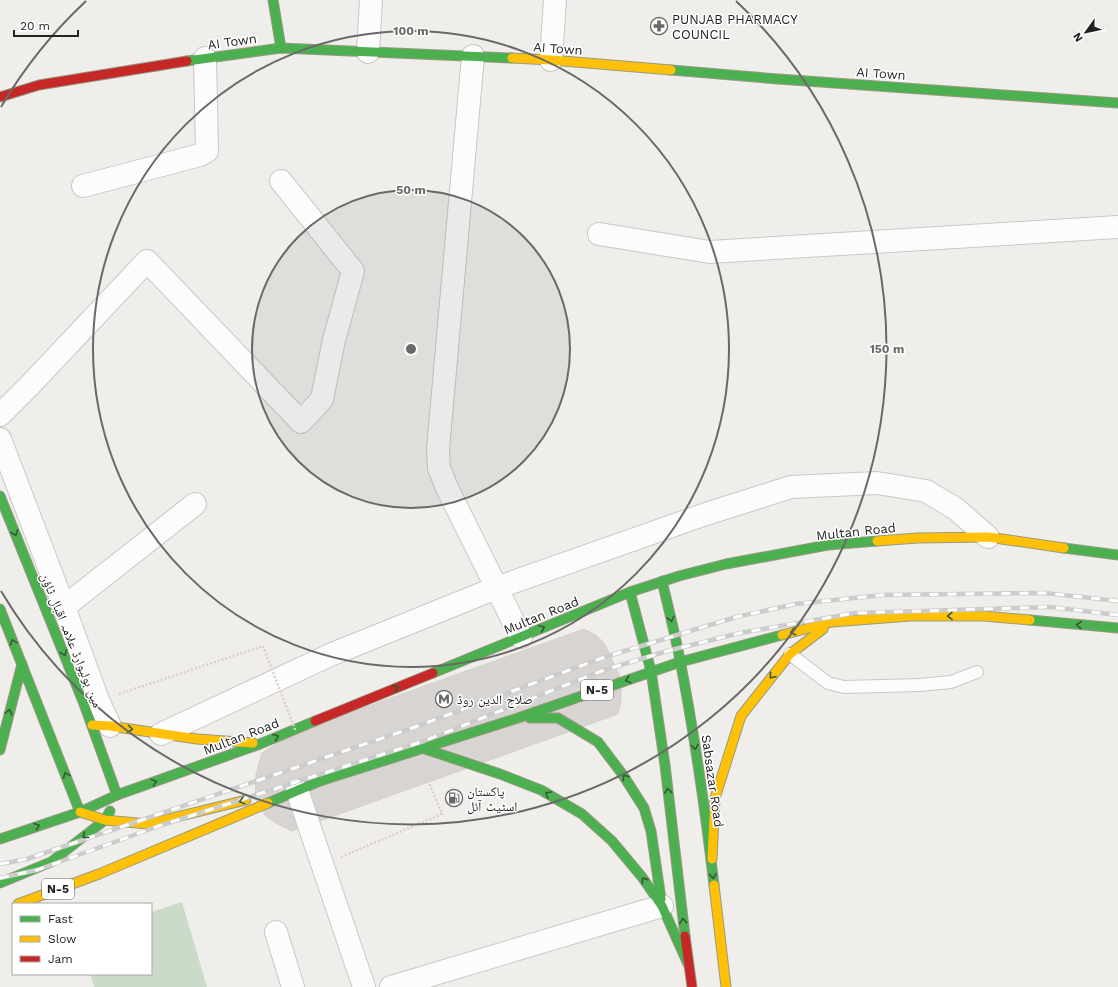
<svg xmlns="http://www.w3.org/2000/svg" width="1118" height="987" viewBox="0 0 1118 987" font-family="'Work Sans','Noto Naskh Arabic',sans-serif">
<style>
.cemetery{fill:#cadbca}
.building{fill:#d7d4d2;stroke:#d3d0cc}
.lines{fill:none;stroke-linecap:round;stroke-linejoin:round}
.lane-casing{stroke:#c9c8c7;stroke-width:14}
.street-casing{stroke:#c9c8c7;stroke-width:24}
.fast-casing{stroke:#999a82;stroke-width:11}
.slow-casing{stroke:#999a82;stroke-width:11}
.jam-casing{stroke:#999a82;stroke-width:11}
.path{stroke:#dccecd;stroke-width:2.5;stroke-dasharray:2 2;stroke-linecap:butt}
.lane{stroke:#fdfcfc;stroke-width:12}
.street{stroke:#fdfcfc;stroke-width:22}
.fast{stroke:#4caf50;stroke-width:9}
.slow{stroke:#ffc107;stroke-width:9}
.jam{stroke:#c62828;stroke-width:9}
.rail-casing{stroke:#ccc;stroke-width:4.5}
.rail{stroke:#fff;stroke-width:3;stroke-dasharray:9;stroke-linecap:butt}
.path-bridge{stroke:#dccecd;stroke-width:2.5;stroke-dasharray:2 2;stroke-linecap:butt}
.oneway{stroke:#335a34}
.ring{fill:none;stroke:#6a6968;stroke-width:2}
.labels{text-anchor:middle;stroke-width:3;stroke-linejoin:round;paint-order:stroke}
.shield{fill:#fff;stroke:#646464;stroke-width:1}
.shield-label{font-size:12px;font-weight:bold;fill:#222}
.poi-label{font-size:13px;fill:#222;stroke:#fff;text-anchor:start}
.street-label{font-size:13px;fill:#222;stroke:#fff}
.centre{fill:#6a6968;stroke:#fff;stroke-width:2}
.ring-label{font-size:12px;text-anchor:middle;font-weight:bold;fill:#6a6968;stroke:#fff;stroke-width:3;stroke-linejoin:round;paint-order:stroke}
</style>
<rect width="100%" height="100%" fill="#f0eeeb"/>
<polygon class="cemetery" points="182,902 207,987 94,987 90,974 151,974 151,912"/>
<polygon class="building" points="584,629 596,635 604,643 619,674 621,684 621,700 618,714 292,831 274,822 265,815 255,799 256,774 262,753 296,732"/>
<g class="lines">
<g class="lane-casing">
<polyline id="lane" points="790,654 828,683 844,687 919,685 951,682 977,672"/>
</g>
<g class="street-casing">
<g id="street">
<polyline points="368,52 371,0"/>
<polyline points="473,56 438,449 439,468 447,488 521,637"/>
<polyline points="551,60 555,0"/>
<polyline points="83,186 200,155 207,151 205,58"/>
<polyline points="599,234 710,252 1118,227"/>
<polyline points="0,415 31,384 147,261 301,422 322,399 334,340 353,271 281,181"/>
<polyline points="0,439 64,607 98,700 110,726"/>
<polyline points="64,607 195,504"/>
<polyline points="161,734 330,655 496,588 706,514 791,487 877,483 926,491 956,509 988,537"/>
<polyline points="297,790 364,987"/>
<polyline points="276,932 293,987"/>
<polyline points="391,987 662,906"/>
</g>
</g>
<g class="fast-casing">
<g id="fast">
<polyline points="273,0 281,48"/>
<polyline points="187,61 281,48 512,58"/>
<polyline points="671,70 778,79 1118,103"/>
<polyline points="0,496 84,704 117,795"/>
<polyline points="1064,548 1118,555"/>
<path d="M662,581C668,606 674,630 679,655C694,731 705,808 714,885"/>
<polyline points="630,592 651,671 665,765 685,936"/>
<polyline points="0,609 80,812"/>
<polyline points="1030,620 1118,628"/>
<polyline points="433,673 630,592 679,576 726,564 828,545 877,541"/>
<polyline points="530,718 558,718 598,742 623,775 644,808 651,831 661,899"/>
<polyline points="422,748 500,774 541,790 582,814 612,841 642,877 662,906 688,964"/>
<polyline points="0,750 22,664"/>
<polyline points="268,803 320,781 518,718 680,662 782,635"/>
<polyline points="0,839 80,812 117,795 260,744 315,721"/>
<polyline points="0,883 51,862 105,820 110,811"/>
</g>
</g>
<g class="slow-casing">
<g id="slow">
<polyline points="512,58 551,60 671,70"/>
<polyline points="877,541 918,538 988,537 1064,548"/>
<polyline points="782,635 832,622 911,616 983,616 1030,620"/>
<polyline points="92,725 110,726 197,739 253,743"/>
<polyline points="80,812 105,820 148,824 246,800"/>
<polyline points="712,859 715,798 741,716 790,654 823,629"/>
<polyline points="714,885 726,987"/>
<polyline points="18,904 99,874 268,803"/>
</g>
</g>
<g class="jam-casing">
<g id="jam">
<polyline points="0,97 39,85 187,61"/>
<polyline points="315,721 433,673"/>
<polyline points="685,936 692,987"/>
</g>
</g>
<g class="path">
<polyline points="119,694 263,646"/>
<polyline points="341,857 442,814 424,771"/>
</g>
<use href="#lane" class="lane"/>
<use href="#street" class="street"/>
<use href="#fast" class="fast"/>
<use href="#slow" class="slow"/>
<use href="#jam" class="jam"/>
<g class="rail-casing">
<g id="rail">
<polyline points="0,864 27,859 415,727 605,657 736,617 796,604 883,595 1045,593 1118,601"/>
<polyline points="0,878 37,870 159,826 424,741 604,670 671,650 740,633 855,613 1050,607 1118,615"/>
</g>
</g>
<use href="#rail" class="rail"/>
<polyline class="path-bridge" points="263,646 296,732"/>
</g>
<defs><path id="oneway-chevron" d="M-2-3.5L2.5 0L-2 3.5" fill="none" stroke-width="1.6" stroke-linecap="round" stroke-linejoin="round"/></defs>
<g class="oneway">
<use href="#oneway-chevron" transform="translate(15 533) rotate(68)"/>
<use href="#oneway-chevron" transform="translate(950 616) rotate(179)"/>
<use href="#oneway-chevron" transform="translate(671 619) rotate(77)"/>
<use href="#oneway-chevron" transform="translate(1079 625) rotate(-175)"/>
<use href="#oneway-chevron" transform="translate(542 628) rotate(-22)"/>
<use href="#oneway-chevron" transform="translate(793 632) rotate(165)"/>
<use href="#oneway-chevron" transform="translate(13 642) rotate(-111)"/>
<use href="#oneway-chevron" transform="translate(64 653) rotate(68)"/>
<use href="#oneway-chevron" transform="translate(772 676) rotate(128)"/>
<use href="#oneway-chevron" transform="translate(628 680) rotate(161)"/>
<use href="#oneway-chevron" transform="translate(396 688) rotate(-22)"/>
<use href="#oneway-chevron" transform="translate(9 712) rotate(-75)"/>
<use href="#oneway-chevron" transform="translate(130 729) rotate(8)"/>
<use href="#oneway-chevron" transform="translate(276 737) rotate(-22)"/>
<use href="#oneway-chevron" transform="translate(695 747) rotate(81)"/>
<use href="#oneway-chevron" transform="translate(66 775) rotate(-112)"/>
<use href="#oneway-chevron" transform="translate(625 777) rotate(-124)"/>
<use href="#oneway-chevron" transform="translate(154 782) rotate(-20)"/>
<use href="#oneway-chevron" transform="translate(668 791) rotate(-96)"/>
<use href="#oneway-chevron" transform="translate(548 794) rotate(-149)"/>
<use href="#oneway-chevron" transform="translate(242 801) rotate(165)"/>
<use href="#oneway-chevron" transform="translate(37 826) rotate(-20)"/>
<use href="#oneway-chevron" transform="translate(85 836) rotate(142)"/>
<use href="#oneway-chevron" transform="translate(713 876) rotate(84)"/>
<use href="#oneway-chevron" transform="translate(644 880) rotate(-125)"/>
<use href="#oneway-chevron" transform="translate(683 921) rotate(-96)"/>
</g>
<circle cx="411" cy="349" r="159" fill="#6a6968" fill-opacity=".12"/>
<g class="ring">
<circle cx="411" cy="349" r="159"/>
<circle cx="411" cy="349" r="318"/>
<path d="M1 107A476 476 0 0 1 86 1M736 1A476 476 0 1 1 1 591"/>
</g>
<defs>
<g id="pharmacy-ring" transform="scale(0.9)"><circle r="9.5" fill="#fff" stroke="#6a6968" stroke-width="1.5"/><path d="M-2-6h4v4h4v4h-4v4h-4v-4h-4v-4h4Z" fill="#6a6968"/></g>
<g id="metro-ring" transform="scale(0.9)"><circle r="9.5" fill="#fff" stroke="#6a6968" stroke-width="1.5"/><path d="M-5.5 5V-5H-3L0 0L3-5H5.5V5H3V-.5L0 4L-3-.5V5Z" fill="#6a6968"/></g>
<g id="fuel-ring" transform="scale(0.9)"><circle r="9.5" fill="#fff" stroke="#6a6968" stroke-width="1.5"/><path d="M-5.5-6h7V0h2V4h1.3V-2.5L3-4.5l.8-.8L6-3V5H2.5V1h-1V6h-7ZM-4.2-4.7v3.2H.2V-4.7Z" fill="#6a6968"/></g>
</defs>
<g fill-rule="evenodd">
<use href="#pharmacy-ring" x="659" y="26"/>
<use href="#metro-ring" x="444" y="699"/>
<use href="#fuel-ring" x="454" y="798"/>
</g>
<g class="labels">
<g class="shield">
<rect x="581" y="680" width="32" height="20" rx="3"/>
<rect x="42" y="879" width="32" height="20" rx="3"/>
</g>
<g class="shield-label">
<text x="597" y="694">N-5</text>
<text x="58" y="893">N-5</text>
</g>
<g class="poi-label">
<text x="672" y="24">PUNJAB PHARMACY<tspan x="672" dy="15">COUNCIL</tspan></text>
<text x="457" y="704">صلاح الدین روڈ</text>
<text x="467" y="796">پاکستان<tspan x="467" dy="15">اسٹیٹ آئل</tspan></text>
</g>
<g class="street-label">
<text transform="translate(232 41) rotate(-8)" y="5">AI Town</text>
<text transform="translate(558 48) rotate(4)" y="5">AI Town</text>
<text transform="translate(881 73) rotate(4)" y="5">AI Town</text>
<text transform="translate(856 531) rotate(-6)" y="5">Multan Road</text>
<text transform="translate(541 615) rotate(-22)" y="5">Multan Road</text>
<text transform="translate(72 640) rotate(68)" y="5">مین بولیوارڈ علامہ اقبال ٹاؤن</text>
<text transform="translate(241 736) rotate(-21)" y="5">Multan Road</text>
<text transform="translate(713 781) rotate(82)" y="5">Sabsazar Road</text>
</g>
</g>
<circle cx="411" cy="349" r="6" class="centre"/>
<g class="ring-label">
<text x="411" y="35">100 m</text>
<text x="411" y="194">50 m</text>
<text x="887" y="353">150 m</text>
</g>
<rect x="12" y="903" width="140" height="72" fill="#ffffff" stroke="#a7a7a7"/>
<rect x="20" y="916" width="20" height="6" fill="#4caf50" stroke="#a7a7a7"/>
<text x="48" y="923" font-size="12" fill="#222222">Fast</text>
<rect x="20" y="936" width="20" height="6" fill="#ffc107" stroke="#a7a7a7"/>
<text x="48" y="943" font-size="12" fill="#222222">Slow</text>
<rect x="20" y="956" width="20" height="6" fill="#c62828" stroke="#a7a7a7"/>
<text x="48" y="963" font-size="12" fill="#222222">Jam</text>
<g transform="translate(1086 32) rotate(237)" stroke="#ffffff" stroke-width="3" paint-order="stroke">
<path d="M0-3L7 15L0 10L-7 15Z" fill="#222222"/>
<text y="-6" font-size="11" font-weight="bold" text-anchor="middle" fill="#222222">N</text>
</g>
<path d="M14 30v6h64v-6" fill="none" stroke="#222222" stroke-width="2"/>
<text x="20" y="30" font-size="12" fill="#222222" stroke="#ffffff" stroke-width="3" paint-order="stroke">20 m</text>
</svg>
